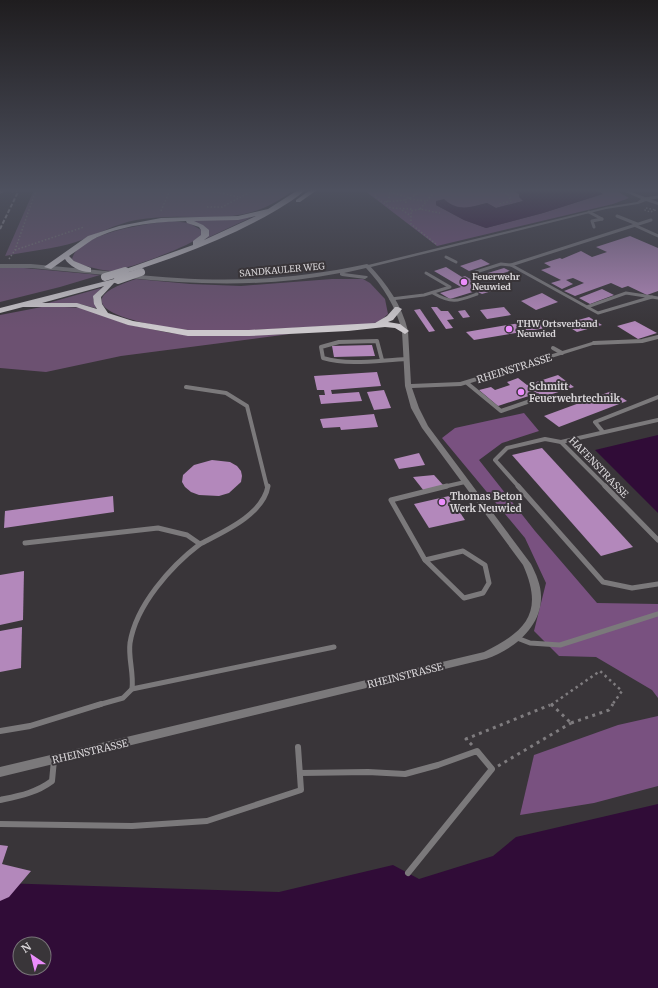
<svg xmlns="http://www.w3.org/2000/svg" width="658" height="988" viewBox="0 0 658 988" font-family="Merriweather,serif">
<style>
.green{fill:#6c5171}
.forest{fill:#795180}
.water{fill:#300c37;fill-rule:evenodd}
.building{fill:#b388bb}
.lines{fill:none;stroke-linecap:round;stroke-linejoin:round}
.path-far2{stroke:#7f7c7f;stroke-width:1.5;stroke-dasharray:1.5 2;stroke-linecap:butt}
.path-far1{stroke:#7f7c7f;stroke-width:2.5;stroke-dasharray:2.5 3.5;stroke-linecap:butt}
.path{stroke:#7f7c7f;stroke-width:3;stroke-dasharray:3 4.5;stroke-linecap:butt}
.service-far3{stroke:#7b797b;stroke-width:3}
.service-far2{stroke:#7b797b;stroke-width:4}
.service-far1{stroke:#7b797b;stroke-width:5}
.service{stroke:#7b797b;stroke-width:6}
.minor{fill:#7b797b;fill-rule:evenodd}
.tertiary{fill:#7b797b;fill-rule:evenodd}
.trunk{fill:#ccc8cc;fill-rule:evenodd}
.rail{stroke:#9b979b;stroke-width:2;stroke-dasharray:4 2;stroke-linecap:butt}
.trunk-bridge{stroke:#ccc8cc;stroke-width:8}
.poi-dot{fill:#eb8dfc;stroke:#393539;stroke-width:1.5}
.labels{text-anchor:middle;stroke-width:4;stroke-linejoin:round;paint-order:stroke}
.far-street-label{font-size:9px;fill:#d9d6d9;stroke:#393539}
.far-poi-label{font-size:9px;font-weight:bold;fill:#d9d6d9;stroke:#393539;text-anchor:start}
.street-label{font-size:10px;fill:#d9d6d9;stroke:#393539}
.poi-label{font-size:10px;font-weight:bold;fill:#d9d6d9;stroke:#393539;text-anchor:start}
</style>
<rect width="100%" height="100%" fill="#393539"/>
<g class="green">
<path d="M34,190H293C240,233 196,209 136,220C115,224 96,235 76,242C54,249 28,251 5,256Z"/>
<polygon points="252,217 205,239 207,229 202,225 188,219 230,220"/>
<path d="M172,221L189,223L201,230V236C193,245 126,270 112,271C104,271 76,265 72,259C78,233 149,223 172,221Z"/>
<polygon points="0,268 24,268 100,275 60,287 0,302"/>
<path d="M136,279L190,284L241,286L332,279H363L370,283L385,299L388,314L380,321L372,324C339,326 305,327 272,329C239,331 204,333 171,328C138,323 55,305 136,279Z"/>
<polygon points="101,288 93,299 97,307 95,308 80,304 48,303"/>
<polygon points="47,306 83,308 126,324 170,333 214,336 290,334 121,356 46,372 0,368 0,315"/>
</g>
<g class="forest">
<polygon points="364,190 513,190 519,194 523,201 496,208 487,203 463,209 436,201 436,205 464,220 486,228 543,213 602,194 597,190 615,190 629,198 613,204 437,246"/>
<polygon points="524,413 539,431 502,443 479,460 535,531 597,603 658,604 658,698 652,690 596,657 559,656 534,631 546,583 525,538 442,438 455,428"/>
<polygon points="658,716 658,786 594,803 520,815 534,755 618,725"/>
</g>
<g class="water">
<path d="M513,190H597L603,194L543,213L486,228L464,220L436,205V201L444,199C458,212 471,207 487,203L496,208L523,201L519,197V194Z"/>
<polygon points="658,435 658,513 595,450"/>
<path d="M658,804V988H0V883L279,892L393,865L419,879L493,856L516,837ZM20,944H44V968H20Z"/>
</g>
<g class="building">
<polygon points="630,236 658,248 658,291 647,295 628,286 622,288 611,283 575,296 564,291 584,283 573,278 566,280 573,284 562,289 551,283 561,280 541,270 551,267 544,263 560,258 562,259 581,251 592,257 607,252 596,247"/>
<polygon points="481,259 490,264 469,271 460,266"/>
<polygon points="446,267 462,277 465,276 492,291 482,294 476,291 450,299 440,293 461,287 434,271"/>
<polygon points="504,268 510,271 481,280 475,277"/>
<polygon points="602,289 614,295 590,304 579,298"/>
<polygon points="542,293 558,302 536,310 521,301"/>
<polygon points="431,307 437,307 441,311 448,311 454,319 447,320 453,328 446,329"/>
<polygon points="504,307 511,315 487,319 480,310"/>
<polygon points="420,309 435,331 429,332 414,310"/>
<polygon points="465,310 470,317 463,318 458,311"/>
<polygon points="589,317 602,325 577,332 564,324"/>
<polygon points="543,319 552,327 474,340 466,332"/>
<polygon points="635,321 657,333 638,339 617,326"/>
<polygon points="372,345 375,356 334,357 332,346"/>
<polygon points="377,372 381,386 331,390 332,394 359,392 362,401 321,404 319,395 325,395 324,390 317,390 314,376"/>
<polygon points="558,375 574,387 543,397 538,393 498,406 479,390 491,387 495,390 510,385 507,382 518,378 527,385"/>
<polygon points="384,390 391,408 374,410 367,392"/>
<polygon points="612,391 627,401 559,427 544,416"/>
<polygon points="374,414 378,427 341,430 340,427 323,428 320,419"/>
<polygon points="542,448 633,547 601,556 512,455"/>
<polygon points="419,453 425,465 399,469 394,459"/>
<polygon points="212,460 230,462 237,466 241,471 242,476 241,482 229,493 219,496 199,495 191,492 185,487 182,482 183,475 194,465"/>
<polygon points="434,475 444,486 424,491 413,477"/>
<polygon points="113,496 114,512 4,528 5,511"/>
<polygon points="449,496 465,520 429,528 414,504"/>
<polygon points="24,571 23,620 0,625 0,575"/>
<polygon points="22,627 21,668 0,672 0,631"/>
<polygon points="0,845 8,846 2,864 31,871 9,897 0,901"/>
</g>
<g class="lines">
<g class="path-far2">
<polyline points="206,190 240,197"/>
<polyline points="381,190 374,196 391,208 412,209"/>
<polyline points="391,190 388,201 384,202 405,200 406,203"/>
<polyline points="495,190 508,194 511,201 499,204"/>
<polyline points="12,192 27,190"/>
<polyline points="390,192 410,198 405,200"/>
<polyline points="415,195 414,194 421,190"/>
<polyline points="410,198 423,191"/>
<polyline points="410,199 426,201"/>
<polyline points="207,207 222,207 250,192"/>
<polygon points="646,208 656,210 650,212 645,210"/>
<polyline points="420,209 436,190"/>
<polyline points="402,210 411,216"/>
<polyline points="161,211 170,190"/>
<polyline points="436,244 411,224 411,211 420,209 440,213"/>
<polyline points="15,250 84,227"/>
<polyline points="9,259 15,250 36,190"/>
</g>
<polyline class="path-far1" points="551,705 600,671 622,691 612,705"/>
<g class="path">
<polyline points="551,704 571,723"/>
<polyline points="571,723 609,710 613,704"/>
<polyline points="472,745 466,739 550,705"/>
<polyline points="498,766 571,723"/>
</g>
<g class="service-far3">
<polyline points="645,199 658,197"/>
<polyline points="589,212 602,219"/>
<polyline points="617,216 637,224"/>
<polyline points="634,225 658,236"/>
<polyline points="594,227 592,221 602,219"/>
<polyline points="446,257 456,262"/>
<polyline points="511,265 587,307"/>
<polyline points="476,272 501,264 511,265 651,220"/>
<path d="M433,293C452,304 458,301 477,294"/>
<polygon points="626,293 652,297 598,313 587,307"/>
<polyline points="652,297 658,298"/>
<polyline points="391,299 424,295 450,287 426,273"/>
</g>
<g class="service-far2">
<polyline points="594,343 642,341 658,337"/>
<polyline points="553,348 562,353"/>
<path d="M382,360L377,341L339,342L321,347L323,358C350,366 380,360 407,359"/>
<polyline points="467,383 501,411 539,398"/>
<polyline points="186,387 226,393 247,406 267,487"/>
<polyline points="603,432 595,422 658,397"/>
<polyline points="443,487 465,482"/>
<polyline points="519,487 495,460 507,448 545,439 561,442"/>
<polyline points="606,487 561,442 658,420"/>
</g>
<g class="service-far1">
<polyline points="518,486 603,582 632,588 658,584"/>
<polyline points="605,486 658,540"/>
<path d="M25,543L158,528L187,535L200,544C171,566 136,605 130,643C128,658 134,673 132,689"/>
<path d="M200,544C223,532 263,515 268,486"/>
<polygon points="463,551 485,565 489,583 483,593 464,598 425,560"/>
<polyline points="425,560 391,500 447,486"/>
<polyline points="517,638 530,643 560,645 658,614"/>
<polyline points="98,705 123,698 132,689 334,647"/>
</g>
<g class="service">
<polyline points="0,731 30,726 101,704"/>
<polyline points="300,773 368,772 405,774 438,765 477,751 492,769 408,873"/>
<path d="M0,800C19,796 36,793 52,781L54,760"/>
<polyline points="0,824 132,826 207,821 301,790 298,747"/>
</g>
<g class="minor">
<polygon points="2,190 7,190 0,194 0,191"/>
<polygon points="621,190 626,190 658,202 658,205 646,201 638,204 606,209 367,268 364,266 606,207 637,202 641,199"/>
<path d="M405,329L408,331L411,384L460,382L592,342L594,341L597,343L596,344L461,386L412,388L419,408L428,426L531,564C536,574 541,585 541,596C542,627 513,650 486,659L0,777V767L484,652C527,631 544,612 523,565L422,428L411,408L405,386L402,331Z"/>
</g>
<g class="tertiary">
<polygon points="0,264 31,264 116,272 119,274 116,276 31,268 0,268"/>
<path d="M367,264L369,265C387,284 402,305 408,331L407,332H403L402,331C396,307 383,286 366,268L344,273L367,276L368,277L365,279L342,276L340,275V273C270,287 199,285 129,278L126,276L129,274C213,283 284,282 367,264Z"/>
</g>
<g class="trunk">
<path d="M298,190H305C297,198 285,205 275,211C229,238 180,256 130,272L123,270L193,245V241L201,235V230L199,227L187,223L186,221C156,222 119,225 92,240C84,245 77,251 69,256L74,261L91,268V272C82,273 69,266 65,259L51,269L44,267L88,236L119,226L161,218L238,216L268,209ZM256,216L204,240L209,236V230L203,225L194,221L238,220Z"/>
<polygon points="310,190 317,190 300,202 296,202 296,200"/>
<path d="M118,278H121V282L114,283L101,297L102,304L108,313L133,321L188,330H249L375,323L387,316L395,307H398L402,309L393,320L388,322L400,324L409,331L405,334L395,328L385,327L348,331L249,336H188L128,325L76,307H23L0,313V308ZM104,286L93,296L94,304L97,309L77,303H42Z"/>
</g>
<polyline class="rail" points="0,229 19,190"/>
<g class="trunk-bridge">
<polyline points="105,277 125,271"/>
<polyline points="118,280 141,272"/>
</g>
</g>
<linearGradient id="sky" x2="0" y2="1"><stop stop-color="#1f1d1f"/><stop offset="0.58" stop-color="#4e515f"/><stop offset="1" stop-color="#4e515f" stop-opacity="0"/></linearGradient>
<rect width="658" height="328" fill="url(#sky)"/>
<g class="poi-dot">
<circle cx="464" cy="282" r="4"/>
<circle cx="509" cy="329" r="4"/>
<circle cx="521" cy="392" r="4"/>
<circle cx="442" cy="502" r="4"/>
</g>
<g class="labels">
<g class="far-street-label">
<text transform="translate(282 270) rotate(-5)" y="3">SANDKAULER WEG</text>
</g>
<g class="far-poi-label">
<text x="472" y="280">Feuerwehr<tspan x="472" dy="10">Neuwied</tspan></text>
<text x="517" y="327">THW Ortsverband<tspan x="517" dy="10">Neuwied</tspan></text>
</g>
<g class="street-label">
<text transform="translate(514 368) rotate(-17)" y="4">RHEINSTRASSE</text>
<text transform="translate(599 467) rotate(46)" y="4">HAFENSTRASSE</text>
<text transform="translate(405 675) rotate(-14)" y="4">RHEINSTRASSE</text>
<text transform="translate(90 751) rotate(-13)" y="4">RHEINSTRASSE</text>
</g>
<g class="poi-label">
<text x="529" y="390">Schmitt<tspan x="529" dy="12">Feuerwehrtechnik</tspan></text>
<text x="450" y="500">Thomas Beton<tspan x="450" dy="12">Werk Neuwied</tspan></text>
</g>
</g>
<g transform="translate(32 956) rotate(325)"><circle r="19" fill="#393539" stroke="#797579"/>
<path d="M0-3L7 15L0 10L-7 15Z" fill="#eb8dfc"/>
<text y="-6" font-size="11" font-weight="bold" text-anchor="middle" fill="#d9d6d9">N</text>
</g>
</svg>
